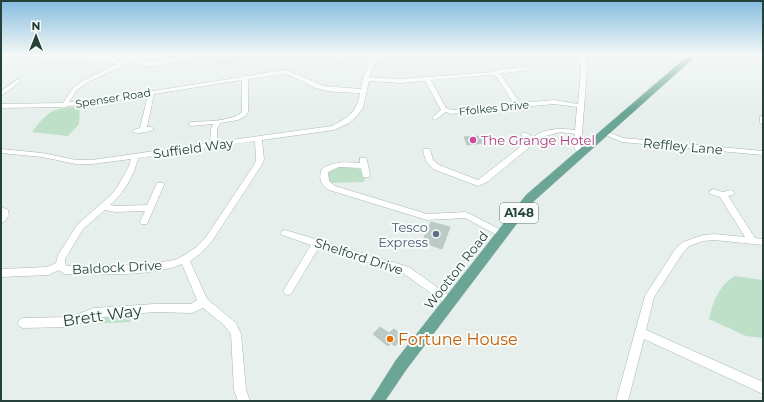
<svg xmlns="http://www.w3.org/2000/svg" width="764" height="402" viewBox="0 0 764 402" font-family="Montserrat,sans-serif">
<style>
.green{fill:#bfe0c8}
.building{fill:#bbcac4;stroke:#b8c9c2}
.lines{fill:none;stroke-linecap:round;stroke-linejoin:round}
.minor-casing{stroke:#a8b8b2;stroke-width:1}
.major-casing{stroke:#c2cac8;stroke-width:1}
.minor{fill:#fff;fill-rule:evenodd}
.major{fill:#6aa596;fill-rule:evenodd}
.hotel-dot{fill:#d1479c;stroke:#f7fbf9;stroke-width:1.5}
.service-dot{fill:#5c6f8a;stroke:#f7fbf9;stroke-width:1.5}
.food-dot{fill:#e8710a;stroke:#f7fbf9;stroke-width:1.5}
.labels{text-anchor:middle;stroke-width:4;stroke-linejoin:round;paint-order:stroke}
.far-street-label{font-size:11px;fill:#24423a;stroke:#f7fbf9}
.shield{fill:#f7fbf9;stroke:#637a73;stroke-width:1}
.shield-label{font-size:12px;font-weight:bold;fill:#24423a}
.hotel-label{font-size:13px;fill:#b23c85;stroke:#f7fbf9;text-anchor:start}
.street-label{font-size:13px;fill:#24423a;stroke:#f7fbf9}
.service-label{font-size:13px;fill:#4e5e75;stroke:#f7fbf9;text-anchor:end}
.near-street-label{font-size:16px;fill:#24423a;stroke:#f7fbf9}
.near-food-label{font-size:16px;fill:#c56008;stroke:#f7fbf9;text-anchor:start}
</style>
<rect width="100%" height="100%" fill="#e6efeb"/>
<g class="green">
<polygon points="217,55 301,55 216,65"/>
<path d="M80,106L79,124L68,136L32,132C50,109 52,109 80,106Z"/>
<polygon points="345,166 359,169 365,176 364,182 331,183 329,181 328,174 334,167"/>
<path d="M735,276L763,280V338L746,336L709,319C712,303 720,284 735,276Z"/>
<path d="M134,313L130,322L91,324C100,312 120,314 134,313Z"/>
</g>
<g class="building">
<polygon points="480,136 483,143 467,145 464,137"/>
<polygon points="431,222 450,227 442,249 422,242"/>
<polygon points="380,327 389,333 394,329 403,336 395,346 391,343 388,346 373,334"/>
</g>
<g class="lines">
<g class="minor-casing">
<g id="minor">
<path d="M14,55L106,56L121,62L135,55H142L137,59L148,62H155L191,55H204L155,66H147L133,61L86,83L77,90L69,102L96,100L242,77L245,75L247,76L283,70L294,73L324,86L361,89C363,76 367,64 377,55H383L375,63L369,77L400,79L493,72L502,69L525,67L528,69L527,70L499,74L501,75L520,103L554,100L578,104L581,70L580,55H586L587,70L581,146L586,152L582,154C572,151 574,143 575,134L560,132L542,137L487,182L478,186L433,169L426,161L423,151L424,149H430L433,160L439,165L478,180L529,140L521,135L522,133H526L533,137C545,128 561,128 575,130L577,107L554,104L451,114L446,112L435,120L432,118L441,110L425,81L400,83L369,81L363,108L357,116L349,123L334,130L262,140L264,160L261,166L212,241L201,253L190,261L207,299L236,323L241,334L246,390L250,401H238L234,390L231,334L224,325L203,308L192,313L154,312L94,318L70,327L23,328L19,326L18,323L19,320L23,318L70,317L94,308L154,304H191L197,300L182,264C153,277 98,274 65,274L59,270L48,275L1,277V269L47,267L56,263L58,255L77,225L111,195L118,186L128,168L131,159L92,164H76L42,157L1,153V149L42,153L76,160H92L210,143L211,129L213,124L191,126L188,124L191,122C205,121 232,122 242,112V80L154,94L147,127H151L154,129C149,132 137,135 132,131L133,130L140,128L148,95L96,104L67,106L64,108L61,107L1,108V104L63,103L73,88L82,81L117,64L105,60L16,58ZM283,74C295,76 304,83 316,88C330,93 345,92 360,93C357,112 349,117 332,126L217,142V129L220,123L238,120L245,116L248,112V79ZM491,75L497,77L514,104L452,110L446,108L431,80ZM255,141L256,160L254,165L206,237L195,248L183,256L175,260L147,264L67,266L65,264V259L83,229L105,210L115,212L145,211L140,222L141,224H147L164,185L163,183H157L147,205L115,206L110,205C124,193 134,176 138,158Z"/>
<polygon points="346,57 349,59 348,60 336,62 333,60 336,58"/>
<polygon points="18,79 21,81 20,82 1,96 1,91"/>
<polygon points="763,115 763,125 760,123 760,117"/>
<polygon points="605,131 623,138 763,151 763,155 622,142 603,134 602,133"/>
<path d="M360,158H366L367,160L370,175L369,177H363L361,168L339,167L328,172L329,181L335,186L427,214L466,212L505,232L506,234L505,236H499L465,218L427,220L329,190C321,185 318,178 322,169C334,161 346,162 360,163Z"/>
<polygon points="713,189 723,192 730,190 733,191 734,193 733,195 728,196 755,238 763,239 763,245 714,240 703,241 689,246 682,254 654,297 646,330 763,382 763,394 644,339 628,401 616,401 645,296 676,248 683,242 703,235 714,234 745,237 720,197 710,194 709,192"/>
<polygon points="1,207 8,210 9,215 4,222 1,223"/>
<polygon points="285,230 409,267 452,298 454,301 452,304 449,305 446,304 403,273 319,247 291,294 288,295 285,294 283,291 285,288 311,245 282,235 281,233 282,231"/>
</g>
</g>
<g class="major-casing">
<polygon id="major" points="689,55 697,55 534,201 406,370 385,401 370,401 396,360 526,195"/>
</g>
<use href="#minor" class="minor"/>
<use href="#major" class="major"/>
</g>
<linearGradient id="sky" x2="0" y2="1"><stop stop-color="#84bce0"/><stop offset="0.49" stop-color="#f4f8f6"/><stop offset="1" stop-color="#f4f8f6" stop-opacity="0"/></linearGradient>
<rect width="764" height="112" fill="url(#sky)"/>
<circle class="hotel-dot" cx="473" cy="140" r="4"/>
<circle class="service-dot" cx="436" cy="234" r="4"/>
<circle class="food-dot" cx="390" cy="339" r="4"/>
<g class="labels">
<g class="far-street-label">
<text transform="translate(113 98) rotate(-9)" y="4">Spenser Road</text>
<text transform="translate(494 108) rotate(-6)" y="4">Ffolkes Drive</text>
</g>
<rect class="shield" x="500" y="203" width="38" height="20" rx="3"/>
<g class="shield-label">
<text x="519" y="217">A148</text>
</g>
<g class="hotel-label">
<text x="481" y="145">The Grange Hotel</text>
</g>
<g class="street-label">
<text transform="translate(683 146) rotate(5)" y="5">Reffley Lane</text>
<text transform="translate(193 148) rotate(-8)" y="5">Suffield Way</text>
<text transform="translate(359 256) rotate(18)" y="5">Shelford Drive</text>
<text transform="translate(117 267) rotate(-3)" y="5">Baldock Drive</text>
<text transform="translate(456 270) rotate(-52)" y="5">Wootton Road</text>
</g>
<g class="service-label">
<text x="428" y="232">Tesco<tspan x="428" dy="15">Express</tspan></text>
</g>
<g class="near-street-label">
<text transform="translate(102 315) rotate(-8)" y="6">Brett Way</text>
</g>
<g class="near-food-label">
<text x="398" y="345">Fortune House</text>
</g>
</g>
<rect width="764" height="402" fill="none" stroke="#24423a" stroke-width="4"/>
<g transform="translate(36 36)" stroke="#f7fbf9" stroke-width="3" paint-order="stroke">
<path d="M0-3L7 15L0 10L-7 15Z" fill="#24423a"/>
<text y="-6" font-size="11" font-weight="bold" text-anchor="middle" fill="#24423a">N</text>
</g>
</svg>
